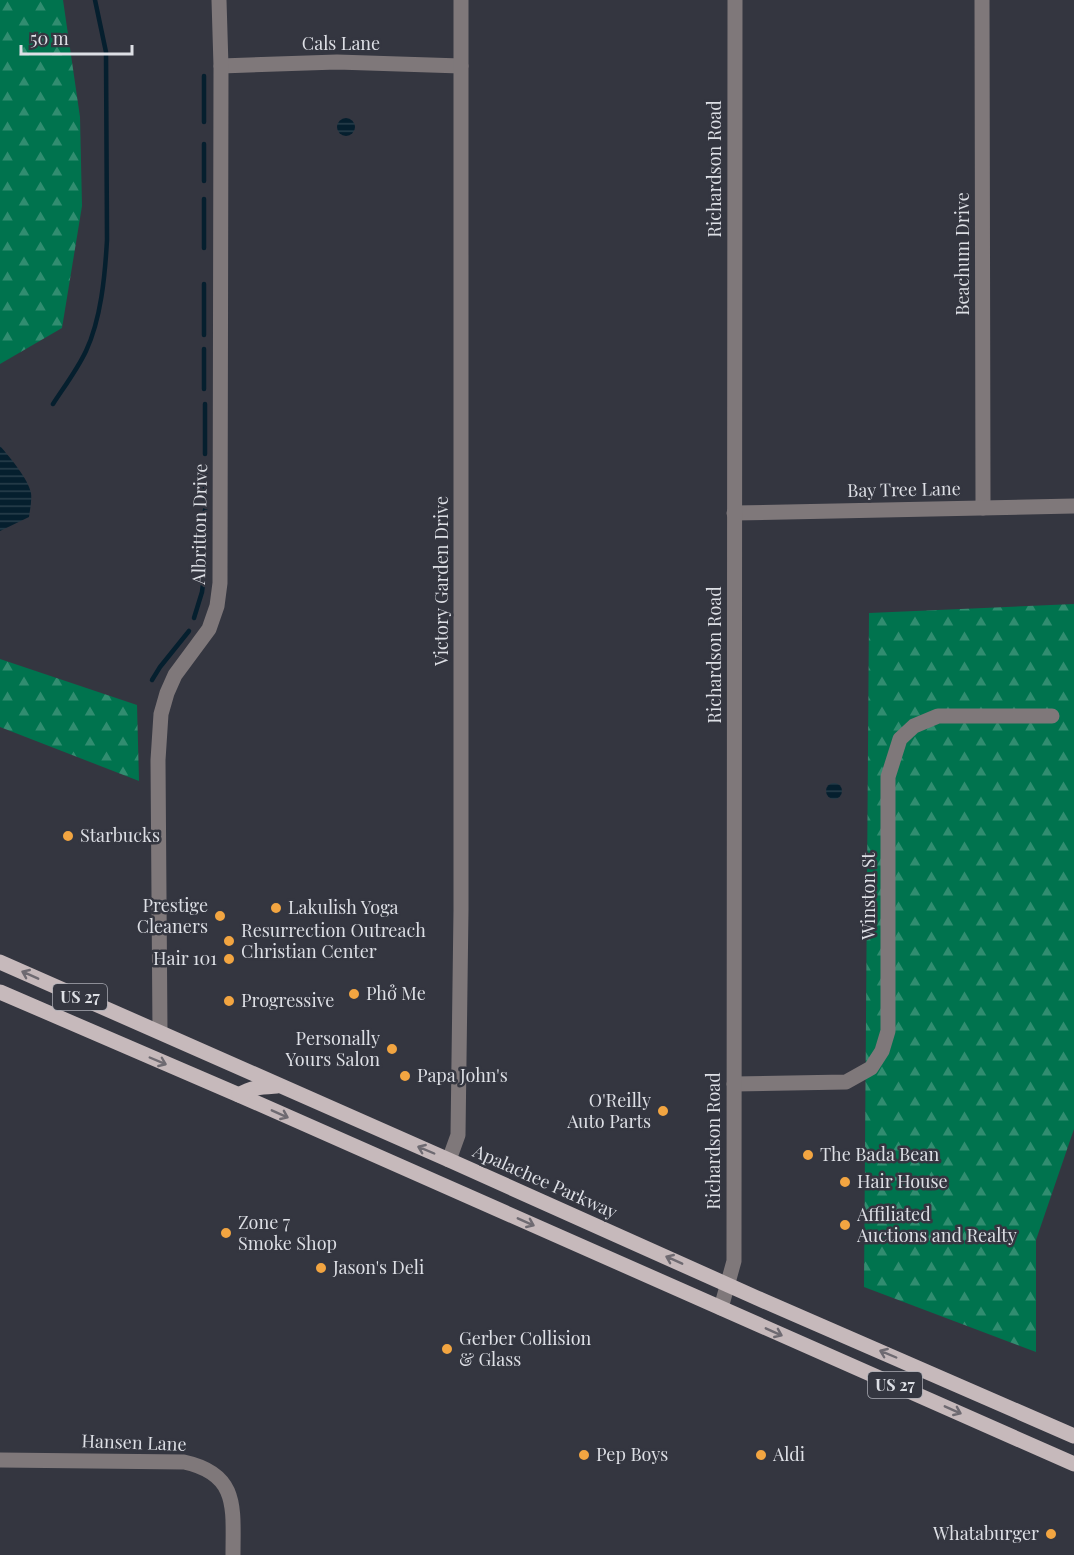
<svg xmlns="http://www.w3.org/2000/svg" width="1074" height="1555" viewBox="0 0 1074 1555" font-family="'Playfair Display',serif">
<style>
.forest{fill:url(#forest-firs)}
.water{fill:url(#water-rules)}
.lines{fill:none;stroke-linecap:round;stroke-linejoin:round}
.stream{stroke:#051f2e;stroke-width:4.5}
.minor{stroke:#7f787a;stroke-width:15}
.major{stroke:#c6b9bb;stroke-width:15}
.oneway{stroke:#6e6a71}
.poi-dot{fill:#f2a541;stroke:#343640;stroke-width:2}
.labels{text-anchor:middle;stroke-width:5;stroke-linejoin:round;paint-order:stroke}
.shield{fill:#343640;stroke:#aaacb4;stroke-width:1.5}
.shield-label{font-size:16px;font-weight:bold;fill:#dddfe5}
.street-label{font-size:18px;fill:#dddfe5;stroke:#343640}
.poi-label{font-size:18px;fill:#dddfe5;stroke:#343640;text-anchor:start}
</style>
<defs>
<pattern id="forest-firs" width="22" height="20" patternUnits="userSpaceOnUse" patternTransform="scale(1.5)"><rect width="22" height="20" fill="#00734e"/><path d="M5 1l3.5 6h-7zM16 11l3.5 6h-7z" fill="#318d70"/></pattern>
<pattern id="water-rules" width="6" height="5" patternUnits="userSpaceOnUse" patternTransform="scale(1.5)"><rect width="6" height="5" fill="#051f2e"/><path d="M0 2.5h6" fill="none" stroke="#293f4c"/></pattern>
</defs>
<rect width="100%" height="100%" fill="#343640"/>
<g class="forest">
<polygon points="0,0 63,0 80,117 82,206 62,328 0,364"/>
<polygon points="1074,604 1074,1129 1036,1240 1036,1352 864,1287 869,613"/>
<polygon points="0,659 137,705 139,781 0,727"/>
</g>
<g class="water">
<circle cx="346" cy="127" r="9"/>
<path d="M0,446C9,456 29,480 31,493C32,501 30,509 29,517L0,531Z"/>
<circle cx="834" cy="791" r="8"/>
</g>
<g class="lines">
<g class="stream">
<polyline points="204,76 204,122"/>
<polyline points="204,144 204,181"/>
<polyline points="204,199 204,248"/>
<polyline points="204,284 204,335"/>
<polyline points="204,349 204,389"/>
<path d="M53,404C64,387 77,370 86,351C101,319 105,276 107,240L106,52L95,0"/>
<polyline points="205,404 205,454"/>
<polyline points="205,467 205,500"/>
<polyline points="205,510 205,550"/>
<polyline points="194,618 202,592 205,568"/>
<polyline points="152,680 160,667 189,631"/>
</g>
<g class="minor">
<polyline points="982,0 983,508"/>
<polyline points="221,66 337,62 461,66"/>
<polyline points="734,513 1074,506"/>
<polyline points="160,1032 158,760 161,714 167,693 175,675 209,629 217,606 220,583 221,66 219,0"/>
<polyline points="734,1084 846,1082 871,1068 882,1051 888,1031 888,777 900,739 914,726 938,716 1052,716"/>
<polyline points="449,1160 458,1135 461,910 461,0"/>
<polyline points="721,1308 734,1261 735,0"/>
<path d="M0,1460L184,1462C239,1474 233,1508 233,1555"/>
</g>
<g class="major">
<polyline points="0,962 449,1160 757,1298 1074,1436"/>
<polyline points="0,992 239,1095 1074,1464"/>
<path d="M239,1095C252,1087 261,1087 277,1086"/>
</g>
</g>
<defs><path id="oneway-shaft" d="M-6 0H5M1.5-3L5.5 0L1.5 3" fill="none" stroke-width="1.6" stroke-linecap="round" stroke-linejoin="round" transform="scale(1.5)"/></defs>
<g class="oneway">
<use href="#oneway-shaft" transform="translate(30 975) rotate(-156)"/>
<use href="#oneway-shaft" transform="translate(158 1061) rotate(23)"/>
<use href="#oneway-shaft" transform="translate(280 1114) rotate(24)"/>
<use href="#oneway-shaft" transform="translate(426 1150) rotate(-157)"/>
<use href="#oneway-shaft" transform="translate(526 1222) rotate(24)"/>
<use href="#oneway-shaft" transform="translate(674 1260) rotate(-156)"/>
<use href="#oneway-shaft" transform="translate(774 1332) rotate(24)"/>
<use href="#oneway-shaft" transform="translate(888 1354) rotate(-157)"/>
<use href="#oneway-shaft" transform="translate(953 1410) rotate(24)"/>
</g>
<g class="poi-dot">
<circle cx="68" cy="836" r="6"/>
<circle cx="276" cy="908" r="6"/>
<circle cx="220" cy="916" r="6"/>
<circle cx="229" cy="941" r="6"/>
<circle cx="229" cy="959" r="6"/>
<circle cx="354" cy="994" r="6"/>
<circle cx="229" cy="1001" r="6"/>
<circle cx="392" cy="1049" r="6"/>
<circle cx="405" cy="1076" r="6"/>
<circle cx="663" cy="1111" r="6"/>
<circle cx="808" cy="1155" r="6"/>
<circle cx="845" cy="1182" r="6"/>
<circle cx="845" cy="1225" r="6"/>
<circle cx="226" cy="1233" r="6"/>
<circle cx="321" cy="1268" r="6"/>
<circle cx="447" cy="1349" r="6"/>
<circle cx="584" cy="1455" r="6"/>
<circle cx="761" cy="1455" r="6"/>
<circle cx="1051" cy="1534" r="6"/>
</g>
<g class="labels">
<g class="shield">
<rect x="53" y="984" width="54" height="26" rx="4.5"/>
<rect x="868" y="1372" width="54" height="26" rx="4.5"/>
</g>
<g class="shield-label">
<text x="80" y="1003">US 27</text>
<text x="895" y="1391">US 27</text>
</g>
<g class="street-label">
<text x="341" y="50">Cals Lane</text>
<text transform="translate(715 169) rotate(-90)" y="6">Richardson Road</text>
<text transform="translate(963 254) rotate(-90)" y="6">Beachum Drive</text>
<text transform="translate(904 490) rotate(-1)" y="6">Bay Tree Lane</text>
<text transform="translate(200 524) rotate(-89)" y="6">Albritton Drive</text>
<text transform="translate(442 581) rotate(-90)" y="6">Victory Garden Drive</text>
<text transform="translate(715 655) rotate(-90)" y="6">Richardson Road</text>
<text transform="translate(869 896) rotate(-90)" y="6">Winston St</text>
<text transform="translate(714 1141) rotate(-90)" y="6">Richardson Road</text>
<text transform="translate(545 1182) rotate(24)" y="6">Apalachee Parkway</text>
<text transform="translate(134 1443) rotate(2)" y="6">Hansen Lane</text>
</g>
<g class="poi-label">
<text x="80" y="842">Starbucks</text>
<text x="208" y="912" text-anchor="end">Prestige<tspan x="208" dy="21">Cleaners</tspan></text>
<text x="288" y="914">Lakulish Yoga</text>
<text x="241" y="937">Resurrection Outreach<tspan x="241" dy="21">Christian Center</tspan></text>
<text x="217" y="965" text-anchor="end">Hair 101</text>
<text x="366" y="1000">Phở Me</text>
<text x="241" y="1007">Progressive</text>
<text x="380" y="1045" text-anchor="end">Personally<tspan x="380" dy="21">Yours Salon</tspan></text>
<text x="417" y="1082">Papa John's</text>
<text x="651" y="1107" text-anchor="end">O'Reilly<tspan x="651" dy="21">Auto Parts</tspan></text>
<text x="820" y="1161">The Bada Bean</text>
<text x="857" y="1188">Hair House</text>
<text x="857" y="1221">Affiliated<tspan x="857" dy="21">Auctions and Realty</tspan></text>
<text x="238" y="1229">Zone 7<tspan x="238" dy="21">Smoke Shop</tspan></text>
<text x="333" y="1274">Jason's Deli</text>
<text x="459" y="1345">Gerber Collision<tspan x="459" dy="21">&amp; Glass</tspan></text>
<text x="596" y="1461">Pep Boys</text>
<text x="773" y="1461">Aldi</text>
<text x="1039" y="1540" text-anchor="end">Whataburger</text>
</g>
</g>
<path d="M21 45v9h111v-9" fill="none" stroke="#dddfe5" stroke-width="3"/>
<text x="30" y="45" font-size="18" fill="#dddfe5" stroke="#343640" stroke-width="4.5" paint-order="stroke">50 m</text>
</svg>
